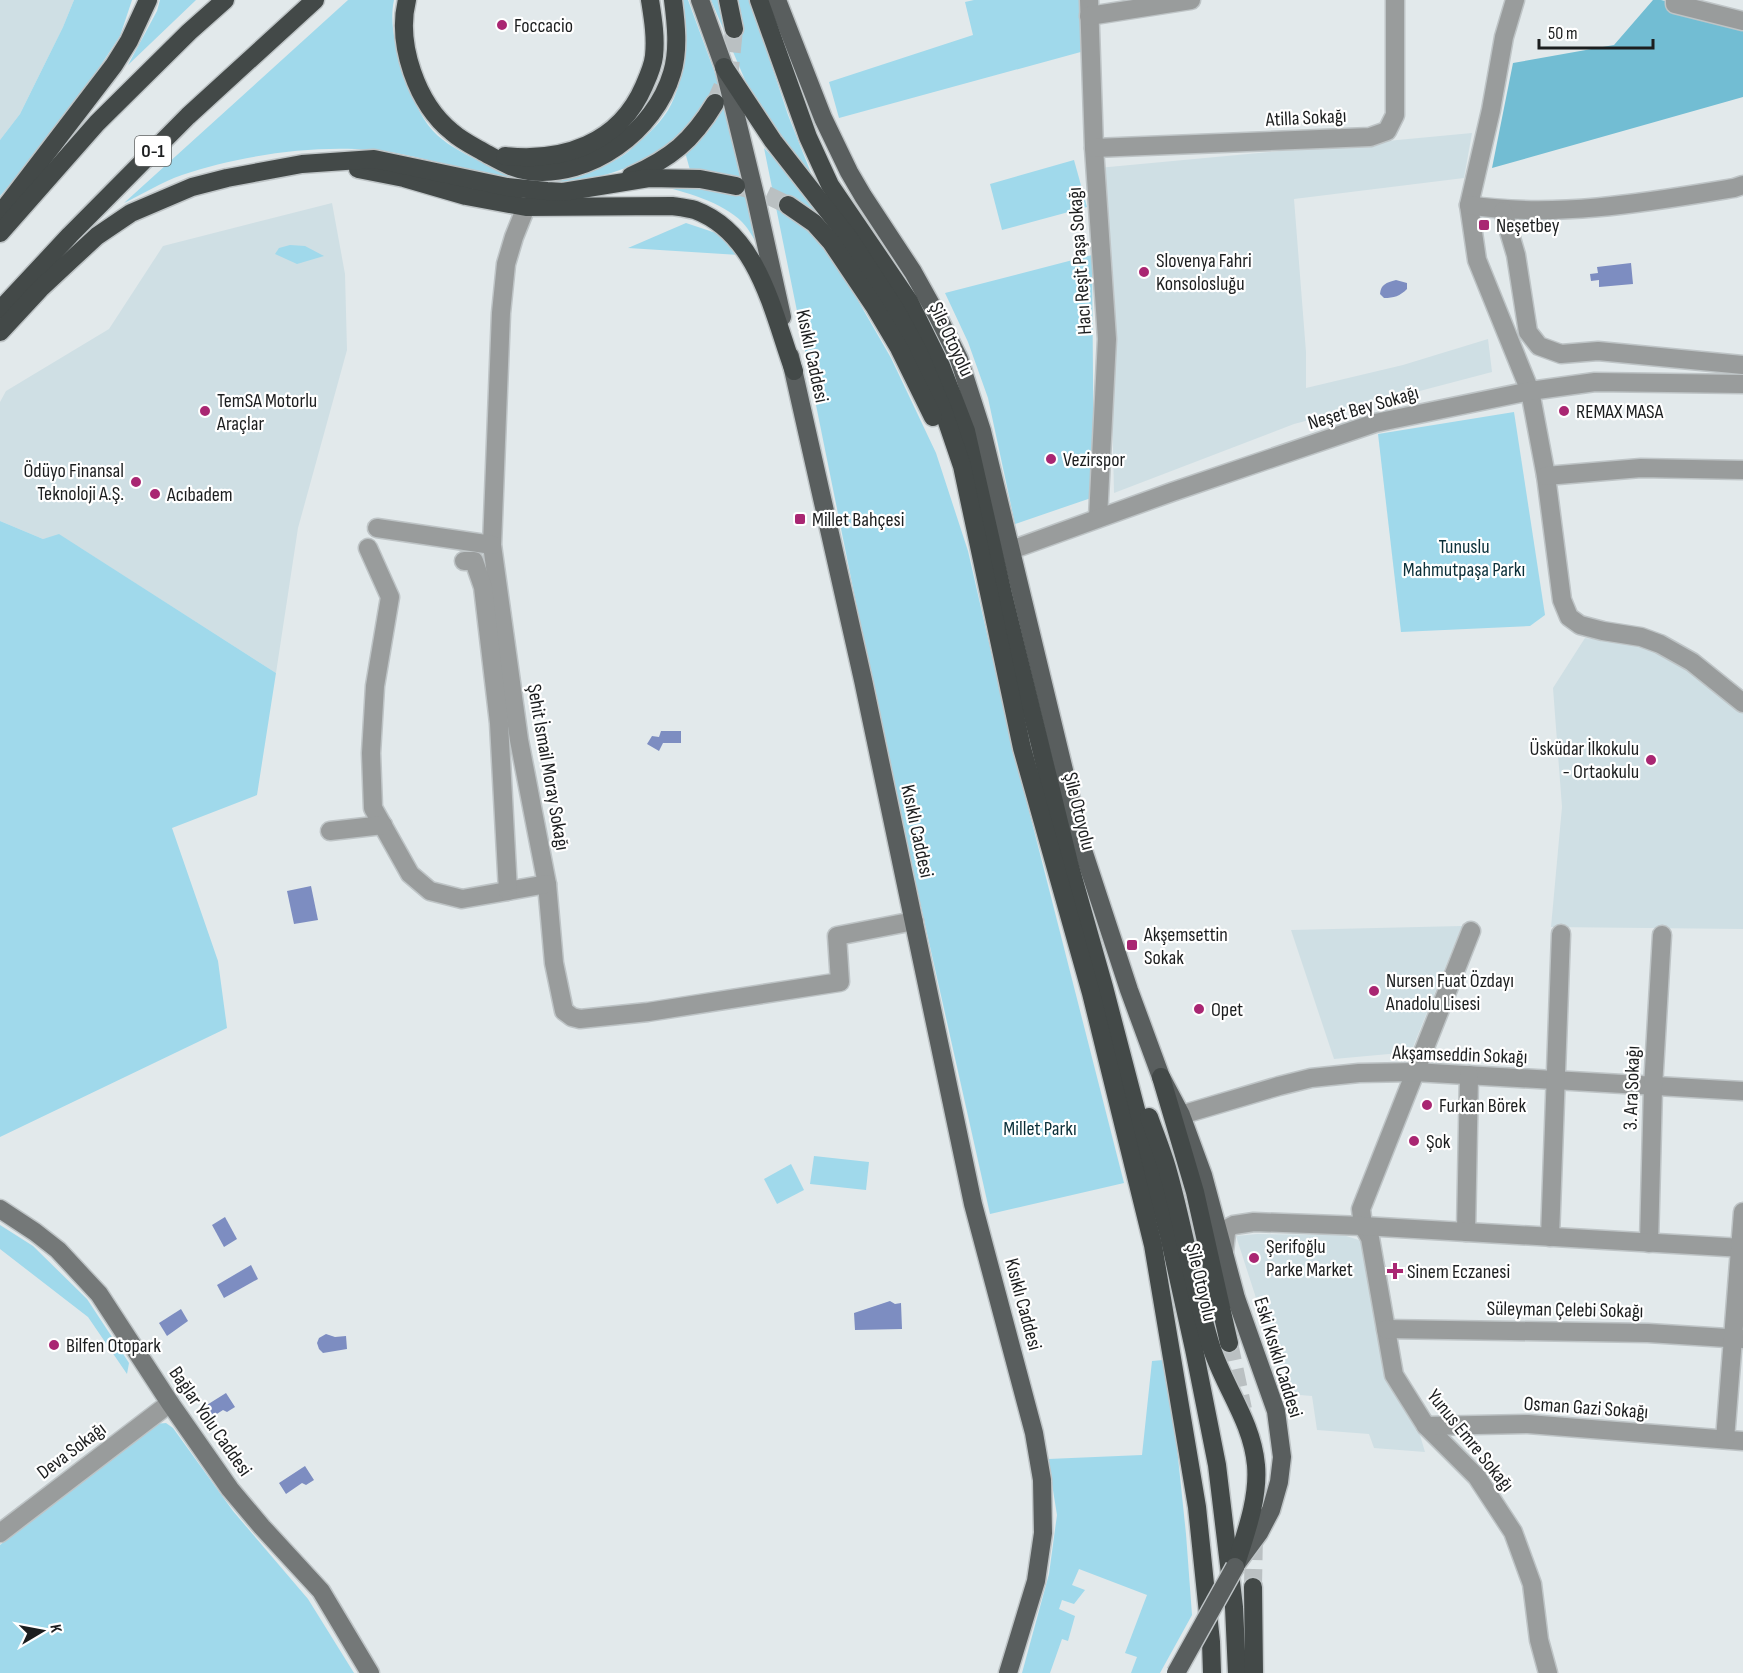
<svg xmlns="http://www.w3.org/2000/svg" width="1743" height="1673" viewBox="0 0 1743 1673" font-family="'Sofia Sans Condensed',sans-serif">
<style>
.built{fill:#cfdfe4}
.green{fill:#a0d9eb}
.forest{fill:#72bdd3}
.water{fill:#7d8dc1}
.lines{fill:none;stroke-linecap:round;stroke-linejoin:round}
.highway-tunnel{stroke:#bac0c2;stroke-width:18;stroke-dasharray:18 9;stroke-linecap:butt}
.street-casing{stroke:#bec4c6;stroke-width:21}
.secondary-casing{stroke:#bec4c6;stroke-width:21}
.primary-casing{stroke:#bec4c6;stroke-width:21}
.highway-casing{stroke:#bec4c6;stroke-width:21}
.street{stroke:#999c9c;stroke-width:18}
.secondary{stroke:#747878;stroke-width:18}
.primary{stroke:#595e5e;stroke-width:18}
.highway{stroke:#434948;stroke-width:18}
.primary-bridge-casing{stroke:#bec4c6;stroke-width:21;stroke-linecap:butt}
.primary-bridge{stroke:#595e5e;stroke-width:18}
.poi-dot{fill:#a92672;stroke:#fff;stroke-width:2}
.labels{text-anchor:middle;stroke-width:4.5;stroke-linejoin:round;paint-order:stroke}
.shield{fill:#fff;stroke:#606262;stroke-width:1.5}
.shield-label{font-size:18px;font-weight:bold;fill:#1c1e1f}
.poi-label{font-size:20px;fill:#1c1e1f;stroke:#fff;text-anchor:start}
.street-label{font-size:20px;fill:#1c1e1f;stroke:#fff}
.park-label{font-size:20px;fill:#0a2f39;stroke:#fff}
</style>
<rect width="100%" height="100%" fill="#e2e9eb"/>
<g class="built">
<polygon points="0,0 74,0 63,27 20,114 0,140"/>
<polygon points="1472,133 1464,178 1294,199 1306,352 1306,388 1403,365 1488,339 1492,372 1294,424 1114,493 1108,215 1098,168"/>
<polygon points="332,203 345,274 347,350 298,528 276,673 60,535 43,539 0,521 0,402 6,391 109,329 163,246"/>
<polygon points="1585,638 1641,645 1682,664 1743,713 1743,929 1551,927 1562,807 1553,688"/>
<polygon points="1462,926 1411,1052 1334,1059 1291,930"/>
<polygon points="1257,1234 1343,1235 1362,1241 1425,1452 1374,1448 1369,1434 1317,1430 1312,1396 1287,1394 1236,1236"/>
</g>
<g class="green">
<polygon points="74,0 132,0 120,36 95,74 41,148 0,196 0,140 20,114 63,27"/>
<polygon points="160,0 196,0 128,65 157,11"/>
<path d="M348,0H394C389,23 396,49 403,71C409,89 417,110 428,125C439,140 456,149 471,157C517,181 574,185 619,158C627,154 634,146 640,141C654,129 667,116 674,98C687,67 687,33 683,0H688L716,76L732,127L762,253C756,243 750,230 742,222C723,202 682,191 657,185L690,170L685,152L715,103L708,97C673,168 580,192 507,179C461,171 417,153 370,150C310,145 238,156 182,175C162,182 143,194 124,203Z"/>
<polygon points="711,0 719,0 727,30 743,29 737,0 750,0 788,115 813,178 786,144 748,87"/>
<polygon points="974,0 1085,0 1088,50 839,118 829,82 973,35 965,2"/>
<polygon points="764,148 782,166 844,247 813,214 792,196 784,210 810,233 837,264 891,358 936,453 968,551 1014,752 1124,1183 990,1214 885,746"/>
<polygon points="1074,160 1087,207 1002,230 990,184"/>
<polygon points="686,223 719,234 739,255 628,248"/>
<polygon points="290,245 305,246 324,256 297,264 275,254 279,248"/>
<polygon points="1092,255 1094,497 1015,524 988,398 968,342 945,293"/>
<polygon points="1514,412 1545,615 1530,626 1401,632 1378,434"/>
<polygon points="0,521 43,539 59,534 276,673 257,795 172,828 218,961 227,1028 0,1137"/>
<polygon points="814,1156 869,1162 866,1190 810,1184"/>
<polygon points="791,1164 804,1190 777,1204 764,1179"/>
<polygon points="0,1225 33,1246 87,1299 129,1363 127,1374 88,1317 0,1249"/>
<polygon points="1163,1360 1177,1448 1186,1534 1192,1615 1160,1673 1131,1673 1137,1657 1125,1653 1147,1595 1079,1569 1072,1585 1085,1590 1074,1604 1062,1600 1059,1609 1075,1616 1068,1641 1062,1639 1050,1673 1022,1673 1049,1574 1057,1515 1048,1459 1142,1455 1152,1361"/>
<polygon points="166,1423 173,1428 233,1511 308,1599 354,1673 0,1673 0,1545 154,1424"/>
</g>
<polygon class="forest" points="1653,0 1661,0 1743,19 1743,97 1492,168 1513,63 1614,45"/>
<g class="water">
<polygon points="1631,263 1633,284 1599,287 1599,280 1591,281 1590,274 1598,273 1597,267"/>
<path d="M1396,280L1407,283V289C1400,296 1394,298 1384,298L1380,294C1381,284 1386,283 1396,280Z"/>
<polygon points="661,731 681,731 681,743 663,743 659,751 647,744 652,736 659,737"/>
<polygon points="311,886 318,920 294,924 287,891"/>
<polygon points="225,1217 237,1239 224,1247 212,1225"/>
<polygon points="251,1265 258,1279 224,1298 217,1285"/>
<polygon points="890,1301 895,1304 901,1303 902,1329 855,1330 854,1313"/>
<polygon points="181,1309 188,1321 167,1336 159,1323"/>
<polygon points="326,1334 335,1337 346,1336 347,1349 323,1353 319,1349 317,1343 319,1338"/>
<polygon points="226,1393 235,1407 227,1412 223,1410 209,1419 202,1408"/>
<polygon points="305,1466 314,1480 306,1485 302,1483 286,1494 279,1483"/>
</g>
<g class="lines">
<g class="highway-tunnel">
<polyline points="715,103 730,69 734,29"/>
<polyline points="741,187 763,193 788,205"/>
<polyline points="1229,1343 1243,1409"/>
<polyline points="1253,1587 1254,1532"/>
</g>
<g class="street-casing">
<g id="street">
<polyline points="1089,0 1094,148 1107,339 1098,518"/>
<polyline points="1515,0 1504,37 1491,110 1469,205 1477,260 1530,391 1546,476 1562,600 1569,617 1580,625 1603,631 1641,637 1660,644 1692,662 1743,703"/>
<polyline points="1675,0 1675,4 1743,21"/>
<polyline points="1089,16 1191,0"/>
<polyline points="1094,148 1370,137 1387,131 1395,115 1395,0"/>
<path d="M1469,205C1554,219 1650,202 1734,188L1743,185"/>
<polyline points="526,207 514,237 506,264 501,313 492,545 519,740 547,884 554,963 564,1011 572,1017 580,1019 648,1012 840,982 837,936 914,921"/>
<polyline points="1503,211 1516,255 1528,332 1539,346 1561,354 1598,351 1743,365"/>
<polyline points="1546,476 1641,468 1743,470"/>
<polyline points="377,528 492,545"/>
<polyline points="368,548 390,597 375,686 371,753 373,808 410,874 430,891 462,899 547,884"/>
<polyline points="1011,550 1172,492 1375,423 1530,391 1595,382 1743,384"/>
<polyline points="464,561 474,561 483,587 499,723 508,891"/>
<polyline points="330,831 383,825"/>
<polyline points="1471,931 1361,1209 1363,1226 1370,1238 1394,1375 1426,1426 1477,1477 1513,1532 1532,1584 1539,1640 1548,1673"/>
<polyline points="1181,1115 1279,1086 1311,1078 1359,1073 1414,1072 1743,1091"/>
<polyline points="1466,1232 1469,1075"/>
<polyline points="1550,1237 1561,934"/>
<polyline points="1649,1243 1653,1087 1662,935"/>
<polyline points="1224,1252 1226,1233 1228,1228 1234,1225 1254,1222 1363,1226 1743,1248"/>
<polyline points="1386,1329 1648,1333 1743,1339"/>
<polyline points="1426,1426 1528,1424 1743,1441"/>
<polyline points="1725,1439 1743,1212"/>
<polyline points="0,1533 170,1403"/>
</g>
</g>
<g class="secondary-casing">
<polyline id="secondary" points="0,1209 35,1232 58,1250 99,1294 170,1403 230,1489 262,1527 321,1591 370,1673"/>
</g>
<g class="primary-casing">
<g id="primary">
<polyline points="700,0 724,67 756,199 782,317"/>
<polyline points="777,0 823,118 849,172 863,196 913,272 938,317 959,359 982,431 1084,853 1129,990 1161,1077 1181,1115 1203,1175 1236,1298 1276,1411 1282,1457 1279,1482 1271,1510 1259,1533 1237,1563"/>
<polyline points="790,356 863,680 973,1204 1034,1433 1042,1480 1043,1533 1036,1581 1008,1673"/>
</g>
</g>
<g class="highway-casing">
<g id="highway">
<path d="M407,0C396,44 417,104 452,132C462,141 475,147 487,154C500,161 513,169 529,171C590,179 655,131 672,73C679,50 676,23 673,0"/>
<polyline points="728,0 734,29"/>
<polyline points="759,0 808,137 830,185 909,301 941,366 966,431 1003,594 1069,863 1104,987 1169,1236 1194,1349 1217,1465 1234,1607 1237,1673"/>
<polyline points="724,67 773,141 849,238 897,312 919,353 943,410 962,466 1022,748 1091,993 1153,1245 1197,1507 1211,1642 1212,1673"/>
<path d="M505,156C563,162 619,144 644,86C648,77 653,66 654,56C656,37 653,19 650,0"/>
<path d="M358,169L404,178L466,196L526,207L672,206C679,207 688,208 695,210C759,234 773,314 794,371"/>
<path d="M631,176C671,158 692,141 715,103"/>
<polyline points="788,205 814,223 831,242 874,306 899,348 933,417"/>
<polyline points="0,214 114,65 129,41 148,0"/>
<polyline points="0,233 97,123 189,32 225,0"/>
<polyline points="0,310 70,235 188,116 315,0"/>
<polyline points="0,332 40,289 70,261 97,236 131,213 192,187 227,178 302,164 374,159 507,187 547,191 563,192 649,178 700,179 736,186"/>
<polyline points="1161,1077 1195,1192 1229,1343"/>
<path d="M1149,1117C1155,1134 1162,1151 1167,1168C1184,1227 1193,1288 1211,1346C1224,1387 1252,1421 1256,1465C1259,1499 1245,1535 1235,1567"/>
<polyline points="1253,1587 1254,1673"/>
</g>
</g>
<use href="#street" class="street"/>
<use href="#secondary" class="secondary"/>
<use href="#primary" class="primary"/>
<use href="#highway" class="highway"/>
<g class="primary-bridge-casing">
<polyline id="primary-bridge" points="1176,1673 1235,1567"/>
</g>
<use href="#primary-bridge" class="primary-bridge"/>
</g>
<g class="poi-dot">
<circle cx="502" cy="25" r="6"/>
<rect x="1478" y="219" width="12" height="12" rx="3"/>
<circle cx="1144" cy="272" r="6"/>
<circle cx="205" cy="411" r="6"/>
<circle cx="1564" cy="411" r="6"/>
<circle cx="1051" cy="459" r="6"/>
<circle cx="136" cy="482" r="6"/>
<circle cx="155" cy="494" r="6"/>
<rect x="794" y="513" width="12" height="12" rx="3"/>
<circle cx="1651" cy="760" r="6"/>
<rect x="1126" y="939" width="12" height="12" rx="3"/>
<circle cx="1374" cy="991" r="6"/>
<circle cx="1199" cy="1009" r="6"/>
<circle cx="1427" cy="1105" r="6"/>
<circle cx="1414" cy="1141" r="6"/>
<circle cx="1254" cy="1258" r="6"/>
<path d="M1392 1262h6v6h6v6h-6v6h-6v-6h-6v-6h6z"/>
<circle cx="54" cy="1345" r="6"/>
</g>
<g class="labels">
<rect class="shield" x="135" y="136" width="36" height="30" rx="4.5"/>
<g class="shield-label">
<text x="153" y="157">O-1</text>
</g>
<g class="poi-label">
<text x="514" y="32">Foccacio</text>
<text x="1496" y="232">Neşetbey</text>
<text x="1156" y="267">Slovenya Fahri<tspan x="1156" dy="23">Konsolosluğu</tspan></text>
<text x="217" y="407">TemSA Motorlu<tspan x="217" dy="23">Araçlar</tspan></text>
<text x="1576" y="418">REMAX MASA</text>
<text x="1063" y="466">Vezirspor</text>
<text x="124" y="477" text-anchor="end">Ödüyo Finansal<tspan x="124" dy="23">Teknoloji A.Ş.</tspan></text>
<text x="167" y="501">Acıbadem</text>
<text x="812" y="526">Millet Bahçesi</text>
<text x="1639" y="755" text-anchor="end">Üsküdar İlkokulu<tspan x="1639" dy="23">- Ortaokulu</tspan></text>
<text x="1144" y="941">Akşemsettin<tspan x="1144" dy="23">Sokak</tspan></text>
<text x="1386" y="987">Nursen Fuat Özdayı<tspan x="1386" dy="23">Anadolu Lisesi</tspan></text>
<text x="1211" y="1016">Opet</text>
<text x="1439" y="1112">Furkan Börek</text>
<text x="1426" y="1148">Şok</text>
<text x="1266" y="1253">Şerifoğlu<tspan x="1266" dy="23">Parke Market</tspan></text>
<text x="1407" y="1278">Sinem Eczanesi</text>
<text x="66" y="1352">Bilfen Otopark</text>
</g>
<g class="street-label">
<text transform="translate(1306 117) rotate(-3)" y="7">Atilla Sokağı</text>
<text transform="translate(1079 261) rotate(-94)" y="7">Hacı Reşit Paşa Sokağı</text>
<text transform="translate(952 339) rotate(65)" y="7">Şile Otoyolu</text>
<text transform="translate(813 356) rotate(78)" y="7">Kısıklı Caddesi</text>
<text transform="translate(1363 407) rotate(-16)" y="7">Neşet Bey Sokağı</text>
<text transform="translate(549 767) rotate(80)" y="7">Şehit İsmail Moray Sokağı</text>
<text transform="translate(1080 811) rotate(76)" y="7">Şile Otoyolu</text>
<text transform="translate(918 831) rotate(78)" y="7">Kısıklı Caddesi</text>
<text transform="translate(1460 1054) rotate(2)" y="7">Akşamseddin Sokağı</text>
<text transform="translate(1631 1088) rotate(-88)" y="7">3. Ara Sokağı</text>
<text transform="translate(1202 1282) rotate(77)" y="7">Şile Otoyolu</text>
<text transform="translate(1024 1304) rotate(75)" y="7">Kısıklı Caddesi</text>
<text transform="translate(1565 1309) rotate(1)" y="7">Süleyman Çelebi Sokağı</text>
<text transform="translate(1279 1357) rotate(73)" y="7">Eski Kısıklı Caddesi</text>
<text transform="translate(1586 1407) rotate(4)" y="7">Osman Gazi Sokağı</text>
<text transform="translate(211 1421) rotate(55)" y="7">Bağlar Yolu Caddesi</text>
<text transform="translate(1471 1440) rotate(51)" y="7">Yunus Emre Sokağı</text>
<text transform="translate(71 1450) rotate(-37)" y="7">Deva Sokağı</text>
</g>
<g class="park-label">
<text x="1464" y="553">Tunuslu<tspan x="1464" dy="23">Mahmutpaşa Parkı</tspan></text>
<text x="1040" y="1135">Millet Parkı</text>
</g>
</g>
<g transform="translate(42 1631) rotate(80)" stroke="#ffffff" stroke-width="4.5" paint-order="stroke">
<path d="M0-4.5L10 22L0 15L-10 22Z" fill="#1c1e1f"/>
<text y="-9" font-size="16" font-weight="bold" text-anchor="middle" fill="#1c1e1f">K</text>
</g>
<path d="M1539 39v9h114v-9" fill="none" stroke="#1c1e1f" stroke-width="3"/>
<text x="1548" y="39" font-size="18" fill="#1c1e1f" stroke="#ffffff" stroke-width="4.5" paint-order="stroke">50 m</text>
</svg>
